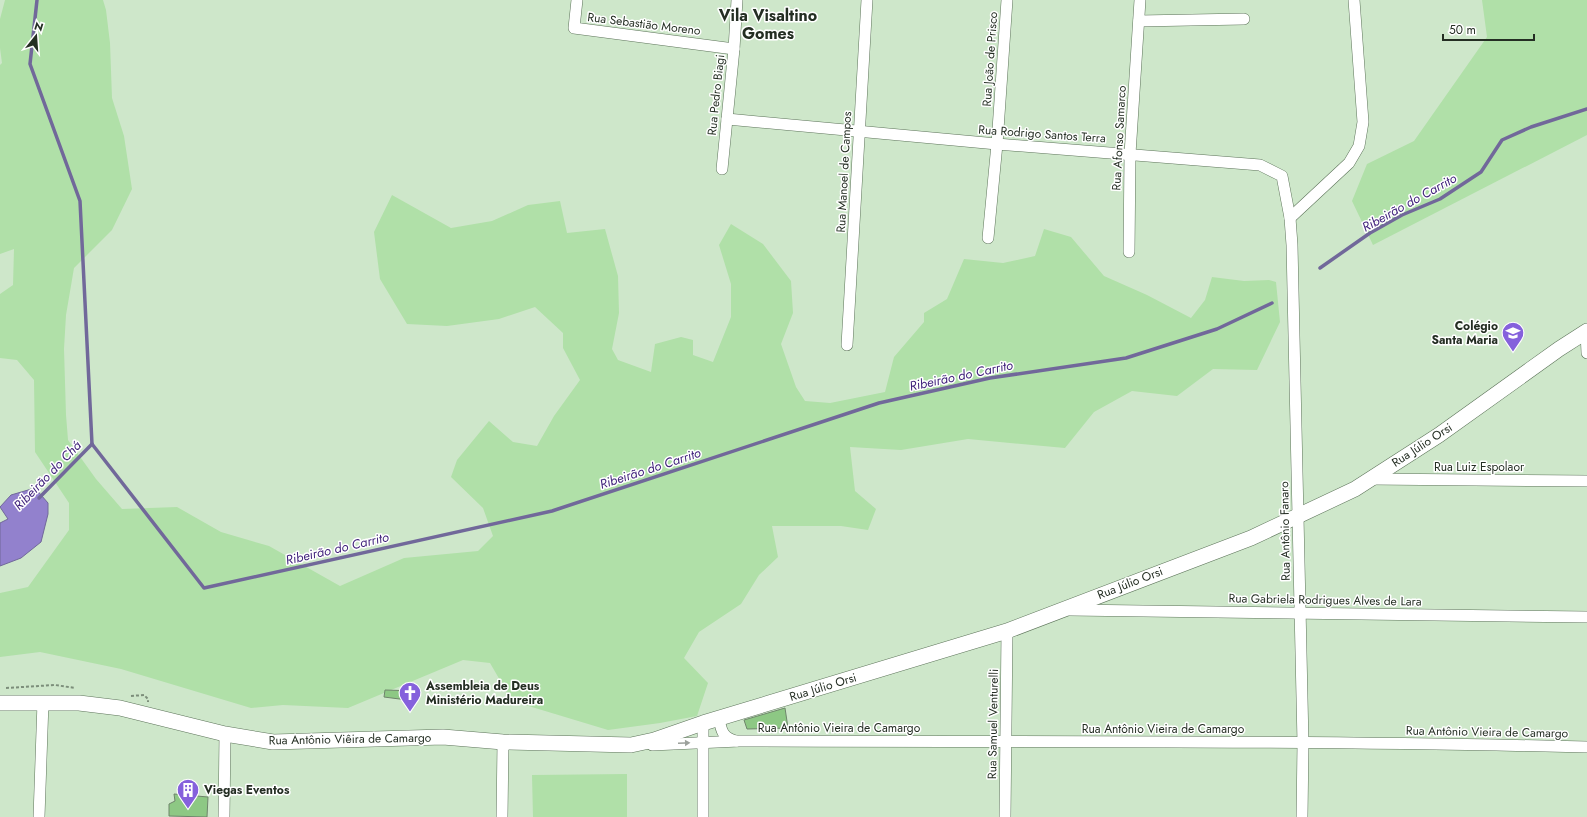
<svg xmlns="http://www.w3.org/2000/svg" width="1587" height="817" viewBox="0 0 1587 817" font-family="Jost,sans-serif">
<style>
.green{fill:#b0e0a8}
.water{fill:#9281cd;stroke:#71689a}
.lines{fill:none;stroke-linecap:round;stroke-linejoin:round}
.stream{stroke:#71689a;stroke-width:3.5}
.building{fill:#8dc884;stroke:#6e856b}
.minor-casing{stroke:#5d745a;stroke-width:12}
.secondary-casing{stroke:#5d745a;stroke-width:16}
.path{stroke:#7c8e7a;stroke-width:2;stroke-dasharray:3 2;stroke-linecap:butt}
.minor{stroke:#fff;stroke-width:11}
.secondary{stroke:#fff;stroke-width:15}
.oneway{fill:#9ca19c}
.labels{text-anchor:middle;stroke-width:3;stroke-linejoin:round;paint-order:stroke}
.street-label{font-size:12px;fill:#242e23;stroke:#fff}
.poi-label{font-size:12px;font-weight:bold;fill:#242e23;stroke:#fff;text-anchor:start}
.water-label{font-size:13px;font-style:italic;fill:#40227b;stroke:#fff}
.district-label{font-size:16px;font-weight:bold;fill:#242e23;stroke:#fff}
</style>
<rect width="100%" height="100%" fill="#cee7ca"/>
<g class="green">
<polygon points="5,0 103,0 106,10 110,43 112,98 124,136 132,189 112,230 74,268 66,315 64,349 66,415 68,440 96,479 122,509 177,507 221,532 269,546 340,586 404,558 478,551 493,536 483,508 451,477 457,460 489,421 513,442 537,446 554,416 580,380 563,348 563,333 535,307 499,319 447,326 407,324 380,279 374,232 392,195 451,228 492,221 528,205 560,201 567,233 605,229 618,276 619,313 612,349 618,360 651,372 655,344 681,337 693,340 693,355 713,362 731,317 731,284 719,245 731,224 763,244 791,281 793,313 781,344 796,387 805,401 830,403 885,392 894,357 924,322 924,313 947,299 964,259 1003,263 1035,256 1044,229 1071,237 1104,276 1147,295 1191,318 1205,300 1212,277 1244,281 1269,280 1276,282 1280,322 1257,370 1213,369 1177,396 1132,391 1094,412 1065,448 968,439 901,450 850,447 855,491 876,509 868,530 841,526 772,526 778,557 759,575 741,604 699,632 684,658 708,683 697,716 660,723 608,730 512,701 490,663 463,660 348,708 283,705 251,708 121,669 40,652 0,657 0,593 28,587 69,530 69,503 35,452 34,380 17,360 0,358 0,294 13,285 14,249 0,254 0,65 2,63 0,48 0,19"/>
<polygon points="1482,0 1587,0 1587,135 1373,245 1352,201 1367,164 1414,141 1487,37"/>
<polygon points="627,774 627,817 533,817 532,775"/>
</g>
<polygon class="water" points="35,488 48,503 48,514 41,542 21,558 0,566 0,523 8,519 0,507 11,495"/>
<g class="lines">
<g class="stream">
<polyline points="37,0 30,64 80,201 92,444"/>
<polyline points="1320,268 1370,233 1402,215 1440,199 1481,172 1502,140 1531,127 1587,109"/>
<polyline points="92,444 204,588 552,511 879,403 990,378 1126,358 1217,329 1272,303"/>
<polyline points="39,498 92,444"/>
</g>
</g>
<g class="building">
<polygon points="385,690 416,691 415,701 384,697"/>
<polygon points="785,708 788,728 747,729 744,720"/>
<polygon points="174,794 208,797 207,817 169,816 169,804 175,801"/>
</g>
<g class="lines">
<g class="minor-casing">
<g id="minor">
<polyline points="577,0 574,28 734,49"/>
<polyline points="1139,21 1244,19"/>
<polyline points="727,119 997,144 1260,165 1282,176 1290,218 1292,245 1303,743 1302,817"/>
<polyline points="722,169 734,49 737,0"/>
<polyline points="1290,218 1349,163 1359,146 1363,122 1354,0"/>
<polyline points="988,238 997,144 1007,0"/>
<polyline points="1129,252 1130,154 1140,0"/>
<polyline points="1586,332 1587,353"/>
<polyline points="847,345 867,0"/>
<polyline points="1370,479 1587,481"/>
<polyline points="1070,610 1587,617"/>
<path d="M719,718C721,731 723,738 736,741"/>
<path d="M652,745L739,741C1021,742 1304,740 1587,747"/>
<polyline points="39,817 43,702"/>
<polyline points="224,817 225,734"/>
<polyline points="502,817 503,742"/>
<polyline points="703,817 703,723"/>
<polyline points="1005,817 1007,631"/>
</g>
</g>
<g class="secondary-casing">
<polyline id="secondary" points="0,703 79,703 120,708 225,734 273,742 443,737 503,742 631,745 654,740 703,723 1007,631 1251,538 1355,489 1439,435 1559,349 1587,331"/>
</g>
<g class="path">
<polyline points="6,688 55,685 75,688"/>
<polyline points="131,696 144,695 148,699 148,702"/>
</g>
<use href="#minor" class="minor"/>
<use href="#secondary" class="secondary"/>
</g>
<defs><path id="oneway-solid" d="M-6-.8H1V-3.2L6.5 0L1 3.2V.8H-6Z"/></defs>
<use class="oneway" href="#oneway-solid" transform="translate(684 743) rotate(-2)"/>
<defs>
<g id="school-pin" transform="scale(1.15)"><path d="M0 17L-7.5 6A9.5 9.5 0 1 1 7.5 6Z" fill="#8561dc" stroke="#fff"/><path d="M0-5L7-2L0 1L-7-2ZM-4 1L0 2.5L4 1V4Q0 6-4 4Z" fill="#fff"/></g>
<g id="church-pin" transform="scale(1.15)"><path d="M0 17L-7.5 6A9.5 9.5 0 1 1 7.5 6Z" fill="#8561dc" stroke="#fff"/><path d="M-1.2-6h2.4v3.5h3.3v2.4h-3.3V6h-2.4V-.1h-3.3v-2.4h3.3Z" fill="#fff"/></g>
<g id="building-pin" transform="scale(1.15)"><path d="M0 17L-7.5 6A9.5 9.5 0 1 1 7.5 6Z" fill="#8561dc" stroke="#fff"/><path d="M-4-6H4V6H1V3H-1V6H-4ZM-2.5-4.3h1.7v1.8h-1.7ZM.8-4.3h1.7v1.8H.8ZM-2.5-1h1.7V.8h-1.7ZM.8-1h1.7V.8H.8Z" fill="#fff"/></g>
</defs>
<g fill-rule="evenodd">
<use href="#school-pin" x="1513" y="333"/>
<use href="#church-pin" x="410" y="693"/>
<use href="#building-pin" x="188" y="790"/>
</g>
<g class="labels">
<g class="street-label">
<text transform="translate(644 24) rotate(7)" y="4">Rua Sebastião Moreno</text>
<text transform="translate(990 59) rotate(-86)" y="4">Rua João de Prisco</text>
<text transform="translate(716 95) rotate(-84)" y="4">Rua Pedro Biagi</text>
<text transform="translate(1042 134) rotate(4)" y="4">Rua Rodrigo Santos Terra</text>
<text transform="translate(1119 138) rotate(-87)" y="4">Rua Afonso Samarco</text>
<text transform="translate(844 172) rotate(-87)" y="4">Rua Manoel de Campos</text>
<text transform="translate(1422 445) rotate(-33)" y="4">Rua Júlio Orsi</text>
<text x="1479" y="471">Rua Luiz Espolaor</text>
<text transform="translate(1285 531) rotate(-91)" y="4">Rua Antônio Fanaro</text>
<text transform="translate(1130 583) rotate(-21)" y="4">Rua Júlio Orsi</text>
<text transform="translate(1325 600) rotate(1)" y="4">Rua Gabriela Rodrigues Alves de Lara</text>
<text transform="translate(823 687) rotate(-17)" y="4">Rua Júlio Orsi</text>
<text transform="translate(993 724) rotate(-89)" y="4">Rua Samuel Venturelli</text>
<text x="839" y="732">Rua Antônio Vieira de Camargo</text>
<text x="1163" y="733">Rua Antônio Vieira de Camargo</text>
<text transform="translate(1487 732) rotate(1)" y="4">Rua Antônio Vieira de Camargo</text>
<text transform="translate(350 739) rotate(-1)" y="4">Rua Antônio Viêira de Camargo</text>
</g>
<g class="poi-label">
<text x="1498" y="330" text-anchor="end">Colégio<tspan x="1498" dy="14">Santa Maria</tspan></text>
<text x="426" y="690">Assembleia de Deus<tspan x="426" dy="14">Ministério Madureira</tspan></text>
<text x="204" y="794">Viegas Eventos</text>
</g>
<g class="water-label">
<text transform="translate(1409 202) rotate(-29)" y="5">Ribeirão do Carrito</text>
<text transform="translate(961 375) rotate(-12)" y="5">Ribeirão do Carrito</text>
<text transform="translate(650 468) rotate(-18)" y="5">Ribeirão do Carrito</text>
<text transform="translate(47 475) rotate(-46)" y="5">Ribeirão do Chá</text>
<text transform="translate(337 548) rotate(-13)" y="5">Ribeirão do Carrito</text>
</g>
<g class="district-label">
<text x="768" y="21">Vila Visaltino<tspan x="768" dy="18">Gomes</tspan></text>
</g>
</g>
<g transform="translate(36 36) rotate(17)" stroke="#ffffff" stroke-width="3" paint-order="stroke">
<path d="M0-3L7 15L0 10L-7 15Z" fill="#242e23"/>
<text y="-6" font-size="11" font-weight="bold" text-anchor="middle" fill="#242e23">N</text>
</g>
<path d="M1443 34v6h91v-6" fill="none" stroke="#242e23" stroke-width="2"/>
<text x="1449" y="34" font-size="12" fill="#242e23" stroke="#ffffff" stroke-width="3" paint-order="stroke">50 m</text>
</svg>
